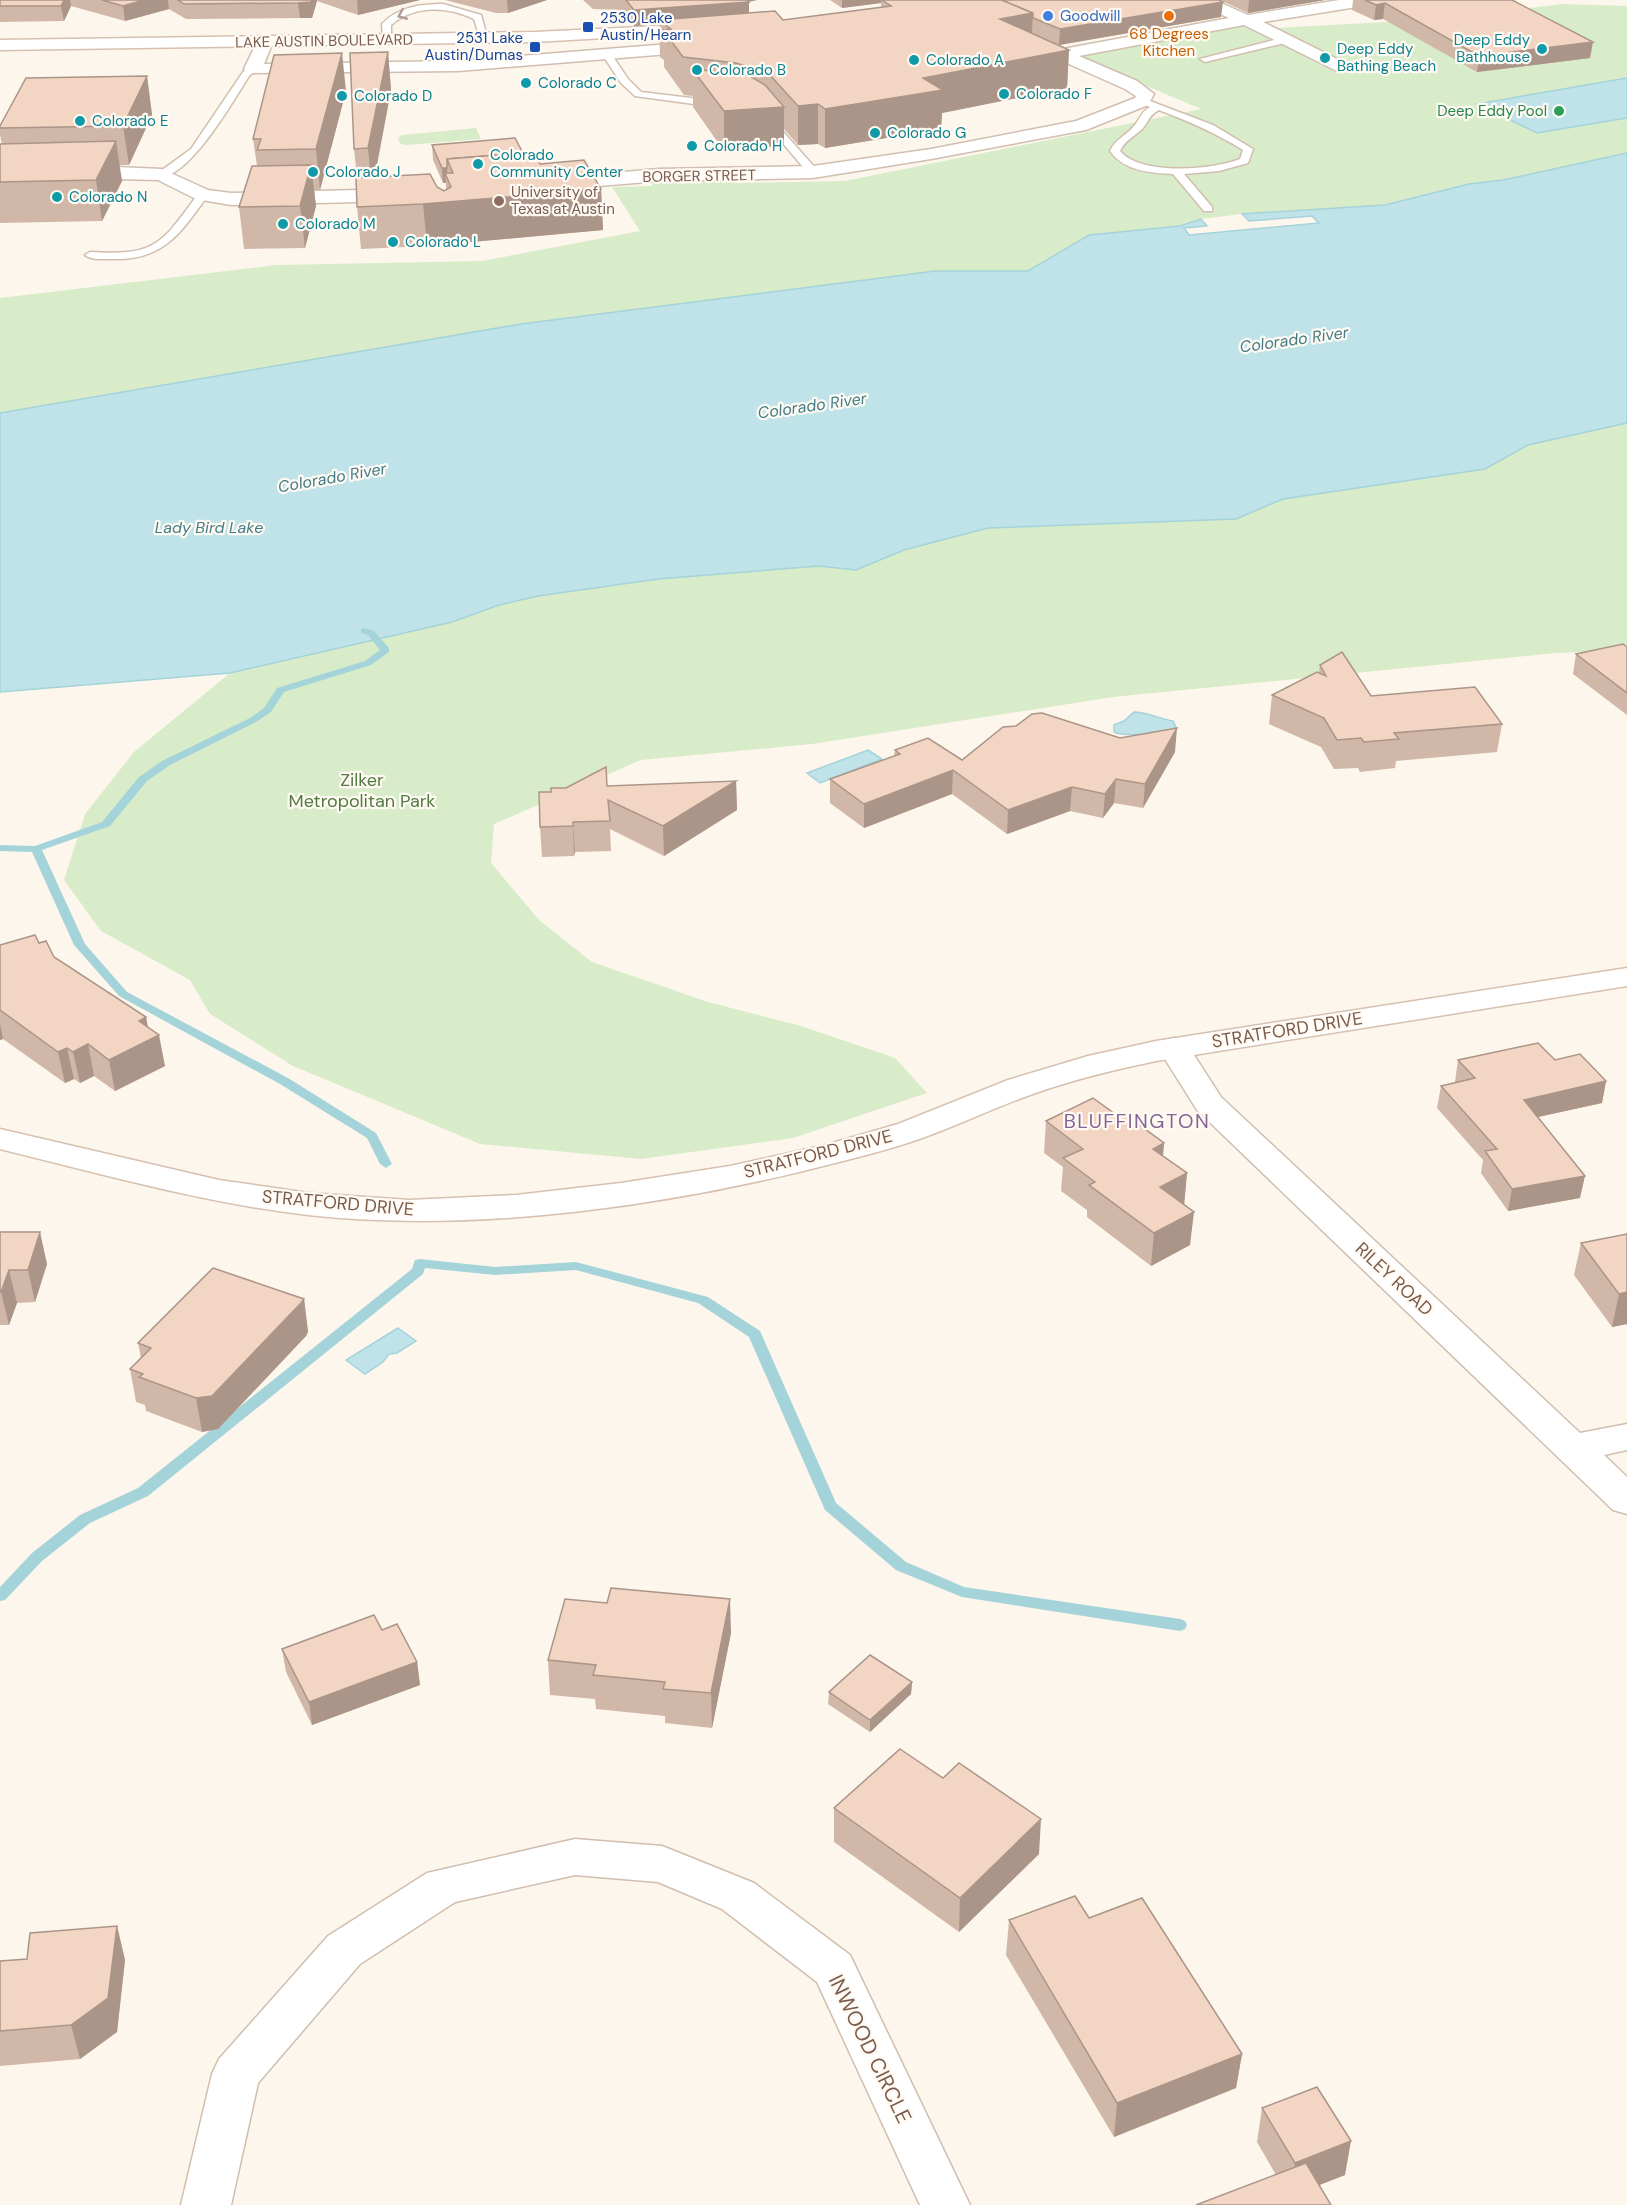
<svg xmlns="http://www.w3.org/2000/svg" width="1627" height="2205" viewBox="0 0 1627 2205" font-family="'DM Sans',sans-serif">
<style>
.green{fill:#d8ecc9}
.water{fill:#bfe3e8;stroke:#a5d3da;stroke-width:1.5}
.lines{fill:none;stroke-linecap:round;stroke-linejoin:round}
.stream{fill:#a5d3da;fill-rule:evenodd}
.lane-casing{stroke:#d1beb0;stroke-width:3}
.street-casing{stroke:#d1beb0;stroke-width:3}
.secondary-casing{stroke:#d6c0b0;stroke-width:3}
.lane{fill:#fff;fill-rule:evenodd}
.street{fill:#fff;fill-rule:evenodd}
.secondary{fill:#fff;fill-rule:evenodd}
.wall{fill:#d1b7a8}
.shaded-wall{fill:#aa9588}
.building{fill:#f3d5c3;stroke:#aa9588;stroke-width:1.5}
.oneway{stroke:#af9d94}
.shop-dot{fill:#3f7fe0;stroke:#fffaf3;stroke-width:2}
.food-dot{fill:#e8710a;stroke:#fffaf3;stroke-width:2}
.transit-dot{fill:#1a4fb4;stroke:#fffaf3;stroke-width:2}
.culture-dot{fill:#0f9aa8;stroke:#fffaf3;stroke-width:2}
.leisure-dot{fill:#2e9e5b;stroke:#fffaf3;stroke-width:2}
.education-dot{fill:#8d6e63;stroke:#fffaf3;stroke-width:2}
.labels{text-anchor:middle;stroke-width:4.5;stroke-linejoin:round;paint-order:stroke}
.far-shop-label{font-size:15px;fill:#366cbe;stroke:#fffaf3;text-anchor:start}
.far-transit-label{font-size:15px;fill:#164399;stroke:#fffaf3;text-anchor:start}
.far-food-label{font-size:15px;fill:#c56008;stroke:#fffaf3}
.far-culture-label{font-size:15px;fill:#0d838f;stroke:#fffaf3;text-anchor:start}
.far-street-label{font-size:15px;fill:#7a5c4d;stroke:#fffaf3}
.far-leisure-label{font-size:15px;fill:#27864d;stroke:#fffaf3;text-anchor:end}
.far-education-label{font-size:15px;fill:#785e54;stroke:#fffaf3;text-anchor:start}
.far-water-label{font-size:16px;font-style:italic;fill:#437c86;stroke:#fffaf3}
.park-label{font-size:18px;fill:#537a41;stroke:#fffaf3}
.street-label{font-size:18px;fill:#7a5c4d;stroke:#fffaf3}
.neighbourhood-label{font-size:20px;letter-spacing:1.5px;fill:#846695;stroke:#fffaf3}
.near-street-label{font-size:21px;fill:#7a5c4d;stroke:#fffaf3}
</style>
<rect width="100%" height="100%" fill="#fdf6ec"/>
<g class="green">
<polygon points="1562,4 1627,6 1627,153 1503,180 1469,184 1385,205 1242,214 1201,219 1180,226 1089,235 1028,271 935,271 521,324 0,413 0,298 277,265 482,261 640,231 612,187 652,186 652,181 736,179 737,183 845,181 1201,109 1073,55 1257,19 1275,28 1442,19"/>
<polygon points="476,128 481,139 407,145 400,144 398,138 402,135"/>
<polygon points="1627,423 1627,650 1556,653 1113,697 812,744 641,760 494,824 491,863 539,920 592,962 708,1002 801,1026 895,1058 927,1093 793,1138 641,1159 480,1144 293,1066 210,1014 190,980 101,931 64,880 85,814 134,752 230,673 452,622 499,605 538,596 658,579 819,566 856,570 904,550 988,528 1236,519 1283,499 1485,469 1528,445"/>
</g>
<g class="water">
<polygon points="1627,78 1627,118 1537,133 1477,104"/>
<polygon points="1627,153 1627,423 1528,445 1485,469 1283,499 1236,519 988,528 904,550 856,570 819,566 658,579 538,596 499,605 452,622 230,673 0,692 0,413 521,324 935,271 1028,271 1089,235 1180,226 1201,219 1207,226 1184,228 1189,235 1319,223 1312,216 1249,221 1242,214 1385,205 1469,184 1503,180"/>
<path d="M1134,712C1148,712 1159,719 1173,721L1176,727C1166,734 1125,737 1114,732V725L1124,721Z"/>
<polygon points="868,750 882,759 820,783 807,773"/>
<polygon points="398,1328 416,1341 397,1353 389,1354 383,1362 365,1374 346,1360"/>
</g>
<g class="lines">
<g class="stream">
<polygon points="364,628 374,631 389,648 389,652 371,665 284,692 271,712 256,722 170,765 147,781 110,826 42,850 85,944 127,992 288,1078 376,1133 392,1164 386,1168 380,1164 367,1138 280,1084 119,996 74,945 32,852 0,851 0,845 35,846 102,822 139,777 162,761 250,718 264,708 277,688 365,661 380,650 368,635 361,633 361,629"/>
<polygon points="420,1259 495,1267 576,1262 708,1297 760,1331 836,1503 906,1562 964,1587 1180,1619 1185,1621 1187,1625 1185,1629 1180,1631 962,1597 896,1570 825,1510 749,1337 698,1303 576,1270 495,1275 425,1268 423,1274 148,1496 90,1523 42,1561 5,1600 0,1601 0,1587 32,1553 80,1515 138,1488 412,1269 415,1260"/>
</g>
<g class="lane-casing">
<g id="lane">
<path d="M443,4L481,15L488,40L480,38L474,19C446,6 415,5 391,25V42L383,40L382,24C398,7 420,4 443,4Z"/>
<polygon points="1286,37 1291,40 1289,42 1205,62 1200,59"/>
<polygon points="604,52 610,52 628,79 641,92 716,101 721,104 716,107 635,96 621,83 602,54"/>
<path d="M250,67L258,69L249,76C235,98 188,181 158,177V173L191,149L243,72Z"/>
<path d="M1142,98L1213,125L1253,149L1248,163L1219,171L1184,174L1212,207V211H1204L1173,174C1150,173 1124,171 1110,151C1116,138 1126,136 1134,126C1140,119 1141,112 1150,107L1139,103V99ZM1159,110C1188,121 1216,133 1243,150L1240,159C1212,170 1141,176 1120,151C1125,140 1134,137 1142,129C1149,122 1147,117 1159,110Z"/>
<polygon points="764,117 770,117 817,170 817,174 809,174 764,121"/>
<path d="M203,192L208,195C181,233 163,261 112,259C103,259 91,260 85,255L90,252C157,256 161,244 199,193Z"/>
</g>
</g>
<g class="street-casing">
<g id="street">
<polygon points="943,0 962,0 982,14 1063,49 1229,18 1195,3 1193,0 1214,0 1248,15 1339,0 1377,0 1369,5 1263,22 1343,62 1345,66 1343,70 1337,71 1244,25 1079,56 1137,81 1154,94 1148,105 1086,130 931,159 813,178 659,181 551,190 544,188 542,184 544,180 551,178 659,169 813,166 931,149 1076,121 1135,98 1136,96 1125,89 970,20"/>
<polygon points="265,37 273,42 264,64 458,61 706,41 714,46 706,51 458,71 247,73 244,69 257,42"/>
<polygon points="116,167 162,169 208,190 231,193 401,189 408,191 410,195 408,199 401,201 231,205 196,199 158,180 116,179 0,182 0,170"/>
<polygon points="1174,1038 1185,1041 1221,1097 1580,1433 1627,1424 1627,1450 1604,1455 1627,1477 1627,1514 1613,1510 1197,1110 1158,1048 1163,1041"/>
<polygon points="575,1839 662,1846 754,1883 850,1955 970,2205 920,2205 817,1982 722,1909 658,1882 575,1875 455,1902 360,1964 258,2083 231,2205 181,2205 212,2074 219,2059 328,1936 427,1873"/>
</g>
</g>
<g class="secondary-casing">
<g id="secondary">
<polygon points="703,24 709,26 711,29 709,32 535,42 0,50 0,40 535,32"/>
<path d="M1627,968V986L1156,1061C1113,1070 1071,1080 1030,1095C994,1108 960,1124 925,1137C897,1147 867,1155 839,1162C675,1205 478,1234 308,1215C204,1203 102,1174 0,1149V1129L219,1180L309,1193L409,1200L516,1195L621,1183L730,1166L825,1145L898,1124L1008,1080L1088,1056L1156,1041Z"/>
</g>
</g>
<use href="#lane" class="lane"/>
<use href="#street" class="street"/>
<use href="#secondary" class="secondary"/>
</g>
<g class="wall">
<polygon points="0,0 420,0 358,15 317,1 312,18 300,18 186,19 169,9 125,21 71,6 64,21 0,22"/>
<polygon points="445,0 547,0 508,13 496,13"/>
<polygon points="583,0 757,0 748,2 749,13 783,20 881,8 881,3 842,8 830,0 1219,0 1221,17 1059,45 1032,33 1069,50 1067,88 942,113 941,129 825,148 818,144 798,145 784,129 784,146 724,151 693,107 693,96 684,95 664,67 664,60 660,57 659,24 634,26 623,10 593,9"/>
<polygon points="1220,0 1325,0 1248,13"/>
<polygon points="1353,0 1512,0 1590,58 1477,72 1383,19 1374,20 1352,10"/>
<polygon points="388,52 391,90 375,177 437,187 444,191 446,190 446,183 443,183 433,160 432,145 523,153 540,164 601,189 603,230 427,246 361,249 357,207 357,177 354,149"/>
<polygon points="147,76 152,115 129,165 119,165 122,181 102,221 0,223 0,144 2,144 0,135 0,126"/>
<polygon points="346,91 320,190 314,190 316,206 305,248 244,249 239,207 257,166 253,139"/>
<polygon points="1627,647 1627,715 1573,674 1576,654"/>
<polygon points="1320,665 1371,696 1502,724 1497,752 1396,761 1395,768 1360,772 1358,768 1334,769 1321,747 1269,724 1272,695 1319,673"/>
<polygon points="1120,738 1175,752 1143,808 1114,803 1103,818 1070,811 1007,834 952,794 864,828 830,803 830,779 894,756 895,750 962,760"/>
<polygon points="736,781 737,810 664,856 610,829 611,851 575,852 574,856 542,857 540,827 551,792 607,786"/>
<polygon points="39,943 54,957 146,1017 148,1027 165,1066 115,1091 94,1076 80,1083 74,1079 65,1083 3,1039 0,1040 0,945"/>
<polygon points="1458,1060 1555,1060 1606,1081 1602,1103 1538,1117 1580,1198 1508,1211 1481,1173 1483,1160 1437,1108 1441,1086 1456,1083 1455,1082"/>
<polygon points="1118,1116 1164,1143 1163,1156 1187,1173 1184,1205 1190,1245 1151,1266 1087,1217 1087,1210 1061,1191 1063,1167 1044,1153 1046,1121"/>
<polygon points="0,1232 47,1264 35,1302 17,1303 9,1325 0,1325"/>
<polygon points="1627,1234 1627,1324 1612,1327 1574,1275 1581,1243"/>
<polygon points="304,1299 308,1332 306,1336 218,1429 202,1432 146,1411 145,1405 136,1402 130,1369 141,1358 138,1343"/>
<polygon points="382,1630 417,1662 420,1685 312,1725 286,1672 282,1649"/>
<polygon points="731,1633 712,1728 665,1723 665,1716 596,1709 595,1699 550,1695 548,1660"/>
<polygon points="912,1682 911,1694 870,1732 828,1704 829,1692"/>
<polygon points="943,1778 1039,1854 959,1932 834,1842 834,1808"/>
<polygon points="1089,1918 1242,2054 1236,2088 1114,2137 1006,1955 1009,1920"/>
<polygon points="117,1926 125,1960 117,2032 80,2059 0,2066 0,1961 27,1959"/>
<polygon points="1262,2108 1345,2175 1319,2185 1276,2175 1257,2142"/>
</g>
<g class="shaded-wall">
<polygon points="64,0 70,0 71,6 64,21 61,6"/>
<polygon points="144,0 168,0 169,9 125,21 123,6"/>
<polygon points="312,0 317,0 317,1 312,18 300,18 298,3"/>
<polygon points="357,0 420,0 358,15"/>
<polygon points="507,0 547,0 508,13"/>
<polygon points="737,0 757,0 747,2 749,2 749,17 659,20 659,24 634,26 634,10"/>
<polygon points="842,0 881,0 881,3 842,8"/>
<polygon points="1249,0 1325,0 1248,13"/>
<polygon points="1223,2 1221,17 1059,45 1060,29"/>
<polygon points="1385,3 1383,19 1374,20 1376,5"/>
<polygon points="1033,13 1031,50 1000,19"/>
<polygon points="1593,42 1590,58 1477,72 1479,56"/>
<polygon points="1069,50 1067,88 942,113 941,129 825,148 825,109 923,78"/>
<polygon points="388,52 391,90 372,189 368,148"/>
<polygon points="342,53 346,91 320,190 316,149"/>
<polygon points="147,76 152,115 129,165 123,126"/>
<polygon points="818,104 818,144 798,145 798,106"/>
<polygon points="784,107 784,146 724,151 724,111"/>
<polygon points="116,141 122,181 102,221 96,180"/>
<polygon points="311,165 316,206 305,248 300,206"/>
<polygon points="442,168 447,168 448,182 445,173 446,183 443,183"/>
<polygon points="601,189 603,230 427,246 423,204"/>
<polygon points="1177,728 1175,752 1143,808 1145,784"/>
<polygon points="953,770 952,794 864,828 864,804"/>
<polygon points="1116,779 1114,803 1103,818 1105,794"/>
<polygon points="736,781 737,810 664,856 663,826"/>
<polygon points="1072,787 1070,811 1007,834 1008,810"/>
<polygon points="573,822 575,852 574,856 573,826"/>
<polygon points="146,1017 150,1039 159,1035 165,1066 115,1091 109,1060 139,1021"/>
<polygon points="0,1023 3,1039 0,1040"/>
<polygon points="88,1044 94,1076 80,1083 73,1052"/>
<polygon points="67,1048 74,1079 65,1083 58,1052"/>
<polygon points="1606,1081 1602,1103 1520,1121 1524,1100"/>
<polygon points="1164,1143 1161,1175 1153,1149"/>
<polygon points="1187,1173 1184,1206 1160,1187"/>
<polygon points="1585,1176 1580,1198 1508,1211 1512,1189"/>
<polygon points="1194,1212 1190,1245 1151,1266 1154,1233"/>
<polygon points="40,1232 47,1264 35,1302 28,1270"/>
<polygon points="9,1270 17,1303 9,1325 1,1292"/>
<polygon points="1627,1292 1627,1324 1612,1327 1619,1294"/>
<polygon points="304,1299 308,1332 306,1336 218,1429 202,1432 196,1398"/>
<polygon points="730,1599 731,1633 712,1728 711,1693"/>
<polygon points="417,1662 420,1685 312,1725 309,1702"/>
<polygon points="912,1682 911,1694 870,1732 870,1720"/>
<polygon points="1041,1819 1039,1854 959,1932 960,1898"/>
<polygon points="117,1926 125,1960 117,2032 80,2059 71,2025"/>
<polygon points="1242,2054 1236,2088 1114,2137 1117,2103"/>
<polygon points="1351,2141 1345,2175 1289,2197 1295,2163"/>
</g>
<g class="building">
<polygon points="0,0 64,0 61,6 0,6"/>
<polygon points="102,0 144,0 123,6"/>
<polygon points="178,0 312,0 311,2 298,3 184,4"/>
<polygon points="626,0 747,0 749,2 634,10"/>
<polygon points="882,0 1002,0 1033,13 1000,19 1069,50 923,78 943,90 825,109 818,104 798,106 768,73 736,63 683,57 663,30 671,29 659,20 775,11 783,20 891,6"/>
<polygon points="1002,0 1219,0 1223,2 1060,29 1033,18 1033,13"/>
<polygon points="1365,0 1512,0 1593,42 1479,56 1385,3 1376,5"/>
<polygon points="388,52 368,148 354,149 350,53"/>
<polygon points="342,53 316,149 257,150 261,139 253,139 274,55"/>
<polygon points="692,69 748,75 765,85 784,107 724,111"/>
<polygon points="147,76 123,126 0,128 0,126 26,78"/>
<polygon points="515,138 523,153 447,159 447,168 442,168 432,145"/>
<polygon points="116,141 96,180 0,182 0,144"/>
<polygon points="534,152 540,164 584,160 601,189 423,204 357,207 356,178 430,174 437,187 444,191 451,187 445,173 453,173 447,159"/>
<polygon points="311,165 300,206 239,207 252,166"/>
<polygon points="1623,644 1627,647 1627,693 1576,654"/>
<polygon points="1342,652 1371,696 1475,687 1502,724 1394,733 1399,739 1364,742 1361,738 1337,740 1324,718 1272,695 1317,672 1326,676 1320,665"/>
<polygon points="1042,713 1120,738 1177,728 1145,784 1116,779 1105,794 1072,787 1008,810 953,770 864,804 830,779 900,754 895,750 928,738 962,760 1003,727 1016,726 1032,714"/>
<polygon points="606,767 607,786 736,781 663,826 608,800 610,821 573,822 573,826 540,827 539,792 551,792 551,788 566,788"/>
<polygon points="35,935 39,943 46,941 54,957 146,1017 139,1021 159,1035 109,1060 88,1044 73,1052 67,1048 58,1052 0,1010 0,945"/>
<polygon points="1538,1043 1555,1060 1580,1054 1606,1081 1524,1100 1585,1176 1512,1189 1485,1151 1497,1149 1441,1086 1475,1078 1458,1060"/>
<polygon points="1093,1098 1118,1116 1123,1113 1164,1143 1153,1149 1187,1173 1160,1187 1194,1212 1154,1233 1089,1185 1095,1182 1063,1158 1083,1149 1046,1121"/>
<polygon points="0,1232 40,1232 28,1270 9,1270 1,1292 0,1292"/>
<polygon points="1627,1234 1627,1292 1619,1294 1581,1243"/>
<polygon points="213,1268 304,1299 301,1303 212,1396 196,1398 139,1377 143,1374 130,1369 151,1348 138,1343"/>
<polygon points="611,1588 730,1599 711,1693 663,1689 665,1682 593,1675 596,1665 548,1660 565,1599 607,1603"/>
<polygon points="374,1615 382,1630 397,1624 417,1662 309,1702 282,1649"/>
<polygon points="870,1655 912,1682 870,1720 829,1692"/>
<polygon points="900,1749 943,1778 959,1763 1041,1819 960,1898 834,1808"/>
<polygon points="1075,1896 1089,1918 1142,1898 1242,2054 1117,2103 1009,1920"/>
<polygon points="117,1926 108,1998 71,2025 0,2031 0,1961 27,1959 30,1933"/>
<polygon points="1317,2087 1351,2141 1295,2163 1262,2108"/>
<polygon points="1306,2163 1331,2205 1196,2205"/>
</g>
<defs><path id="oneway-chevron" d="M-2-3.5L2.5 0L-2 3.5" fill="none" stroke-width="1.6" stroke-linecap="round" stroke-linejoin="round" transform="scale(1.5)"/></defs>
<use class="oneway" href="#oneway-chevron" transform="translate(402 15) rotate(157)"/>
<circle class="shop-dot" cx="1048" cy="16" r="6"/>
<circle class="food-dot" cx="1169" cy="16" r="6"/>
<g class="transit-dot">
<rect x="582" y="21" width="12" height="12" rx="3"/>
<rect x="529" y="41" width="12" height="12" rx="3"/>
</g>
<g class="culture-dot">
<circle cx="1542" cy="49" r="6"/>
<circle cx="1325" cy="58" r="6"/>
<circle cx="914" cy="60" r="6"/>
<circle cx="697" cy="70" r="6"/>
<circle cx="526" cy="83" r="6"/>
<circle cx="1004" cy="94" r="6"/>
<circle cx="342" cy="96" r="6"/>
<circle cx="80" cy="121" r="6"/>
<circle cx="875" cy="133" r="6"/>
<circle cx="692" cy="146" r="6"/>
<circle cx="478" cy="164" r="6"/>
<circle cx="313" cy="172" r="6"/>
<circle cx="57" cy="197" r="6"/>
<circle cx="283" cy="224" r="6"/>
<circle cx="393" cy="242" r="6"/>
</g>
<circle class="leisure-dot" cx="1559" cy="111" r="6"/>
<circle class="education-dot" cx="499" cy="201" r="6"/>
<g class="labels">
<g class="far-shop-label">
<text x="1060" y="21">Goodwill</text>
</g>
<g class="far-transit-label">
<text x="600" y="23">2530 Lake<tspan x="600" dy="17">Austin/Hearn</tspan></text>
<text x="523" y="43" text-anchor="end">2531 Lake<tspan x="523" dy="17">Austin/Dumas</tspan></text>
</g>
<g class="far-food-label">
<text x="1169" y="39">68 Degrees<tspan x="1169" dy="17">Kitchen</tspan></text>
</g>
<g class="far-culture-label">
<text x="1530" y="45" text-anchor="end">Deep Eddy<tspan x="1530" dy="17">Bathhouse</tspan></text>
<text x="1337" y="54">Deep Eddy<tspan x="1337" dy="17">Bathing Beach</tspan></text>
<text x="926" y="65">Colorado A</text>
<text x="709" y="75">Colorado B</text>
<text x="538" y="88">Colorado C</text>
<text x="1016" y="99">Colorado F</text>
<text x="354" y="101">Colorado D</text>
<text x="92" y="126">Colorado E</text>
<text x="887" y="138">Colorado G</text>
<text x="704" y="151">Colorado H</text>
<text x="490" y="160">Colorado<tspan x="490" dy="17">Community Center</tspan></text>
<text x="325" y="177">Colorado J</text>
<text x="69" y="202">Colorado N</text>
<text x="295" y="229">Colorado M</text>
<text x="405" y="247">Colorado L</text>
</g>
<g class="far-street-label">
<text transform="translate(324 41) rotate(-1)" y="5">LAKE AUSTIN BOULEVARD</text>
<text transform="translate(699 176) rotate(-1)" y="5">BORGER STREET</text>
</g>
<g class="far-leisure-label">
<text x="1547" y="116">Deep Eddy Pool</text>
</g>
<g class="far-education-label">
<text x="511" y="197">University of<tspan x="511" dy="17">Texas at Austin</tspan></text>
</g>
<g class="far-water-label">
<text transform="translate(1294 339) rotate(-8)" y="6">Colorado River</text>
<text transform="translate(812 405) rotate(-8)" y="6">Colorado River</text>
<text transform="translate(332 477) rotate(-10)" y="6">Colorado River</text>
<text x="209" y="533">Lady Bird Lake</text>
</g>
<g class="park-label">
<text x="362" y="786">Zilker<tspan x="362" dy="21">Metropolitan Park</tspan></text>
</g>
<g class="street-label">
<text transform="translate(1287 1030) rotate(-9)" y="6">STRATFORD DRIVE</text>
<text transform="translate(818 1154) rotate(-14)" y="6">STRATFORD DRIVE</text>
<text transform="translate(338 1203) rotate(5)" y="6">STRATFORD DRIVE</text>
<text transform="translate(1394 1279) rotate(43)" y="6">RILEY ROAD</text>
</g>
<g class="neighbourhood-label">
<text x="1137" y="1128">BLUFFINGTON</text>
</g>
<g class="near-street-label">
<text transform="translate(870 2049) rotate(64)" y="7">INWOOD CIRCLE</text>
</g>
</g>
</svg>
